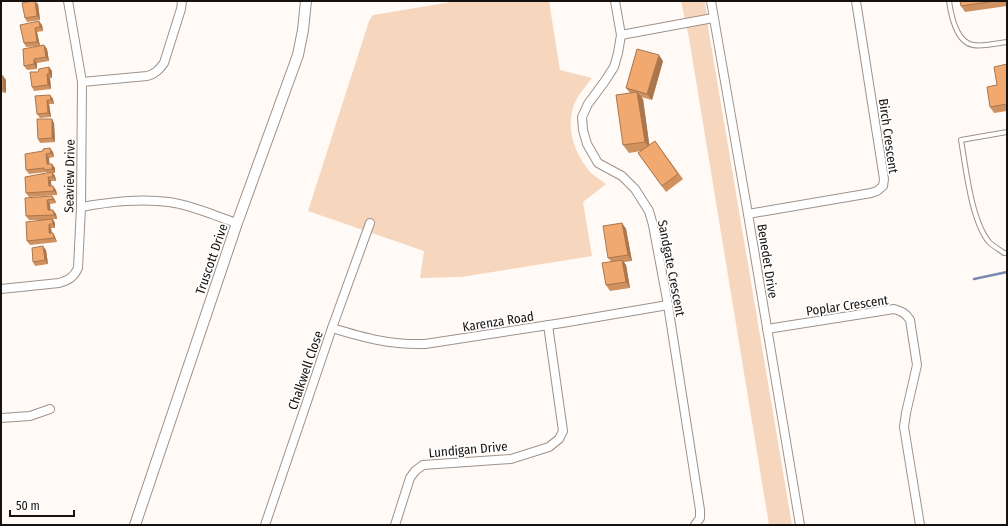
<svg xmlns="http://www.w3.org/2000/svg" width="1008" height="526" viewBox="0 0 1008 526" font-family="'Fira Sans Condensed',sans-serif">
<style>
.green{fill:#f7d6be}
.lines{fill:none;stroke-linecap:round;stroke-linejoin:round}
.stream{stroke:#7b8ab4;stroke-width:2.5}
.service-casing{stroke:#9e928a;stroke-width:6}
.minor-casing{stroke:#9e928a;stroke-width:10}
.tertiary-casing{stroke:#9e928a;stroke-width:12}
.service{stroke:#fff;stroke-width:4}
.minor{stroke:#fff;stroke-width:8}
.tertiary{stroke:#fff;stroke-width:10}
.wall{fill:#cf915f}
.shaded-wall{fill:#a9764e}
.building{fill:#f1a96f;stroke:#a9764e}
.labels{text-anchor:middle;stroke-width:3.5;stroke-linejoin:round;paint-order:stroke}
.street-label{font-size:13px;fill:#16120f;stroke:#fff}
</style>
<rect width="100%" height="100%" fill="#fffaf6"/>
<g class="green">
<path d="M457,1H549L560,70L592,78C588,84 583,89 579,95C564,119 571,147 587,168C591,175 600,179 606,184L583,202L592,256L461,277L420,278L424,251L308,211L369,21L373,15Z"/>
<polygon points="681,1 705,1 709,33 792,525 769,525 689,38"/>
</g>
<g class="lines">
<polyline class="stream" points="974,279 1007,272"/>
<g class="service-casing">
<g id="service">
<path d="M949,1C951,15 956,42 973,45C983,47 997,43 1007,42"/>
<path d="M1007,132L961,140C966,168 971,220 989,242C993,246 1000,250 1004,253H1007"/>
</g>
</g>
<g class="minor-casing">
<g id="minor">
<polyline points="615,1 621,35 618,53 614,67 605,81 588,104 582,117 583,130 587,144 598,163 622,176 635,189 649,211 653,225 668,305 700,510 700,518 695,525"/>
<polyline points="711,1 748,214 800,525"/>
<polyline points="621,35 713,18"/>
<path d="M82,82L147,76C155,74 159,70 164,63L181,9L182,1"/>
<path d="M81,207C110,202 140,198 169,202C192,205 215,216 237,223"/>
<polyline points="748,214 871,193 877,191 883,186 884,179 856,1"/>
<path d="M1,289L59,283C69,280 74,277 78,268L81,207L82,82L68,1"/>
<path d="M332,328C365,338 390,345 425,344L562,323L668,305"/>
<path d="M767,329L894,309C901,311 906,313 910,320L917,365L906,413L904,427L920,525"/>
<polyline points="1,418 30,416 50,409"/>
<polyline points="265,525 332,328 370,223"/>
<polyline points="395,525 410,478 415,471 423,465 511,459 549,447 559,439 563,431 548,325"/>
</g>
</g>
<g class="tertiary-casing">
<polyline id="tertiary" points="135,525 237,223 298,55 303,30 306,1"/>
</g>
<use href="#service" class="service"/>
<use href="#minor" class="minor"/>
<use href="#tertiary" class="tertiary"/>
</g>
<g class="wall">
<polygon points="960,1 1007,1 1007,6 965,12 961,6"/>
<polygon points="38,4 40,20 27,22 25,18"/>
<polygon points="20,25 42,25 43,31 37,32 40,46 26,47 24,43"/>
<polygon points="44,45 47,49 49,61 37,63 37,69 27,70 24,66"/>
<polygon points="663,61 652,100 641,97 643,99 649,145 655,141 683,179 666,192 638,153 641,151 629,153 623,145 630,93 626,88"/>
<polygon points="1007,64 1007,111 994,113 990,107 997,85"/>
<polygon points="49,67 52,71 52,78 50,78 51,89 34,91 32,87 38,72"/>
<polygon points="1,76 6,80 6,93 1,92"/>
<polygon points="50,95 53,99 54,104 49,104 51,117 40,118 37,114"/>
<polygon points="54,123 55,142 40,143 38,139"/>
<polygon points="43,151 53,152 54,157 49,158 49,164 55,168 55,173 53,173 55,176 56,181 51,181 51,186 56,190 57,195 29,197 26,193 47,173 47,172 29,174 26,170"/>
<polygon points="52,196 55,200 56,203 50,204 50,210 56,214 57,219 53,219 55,223 55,228 51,228 52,233 53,233 55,237 57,242 30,245 27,241 49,220 29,220 26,216"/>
<polygon points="622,223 626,229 632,261 624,262 626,265 630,288 610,291 606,285 611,261 608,258"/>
<polygon points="46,250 48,264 35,266 33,262"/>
</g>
<g class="shaded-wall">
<polygon points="35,1 38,4 40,20 37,16"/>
<polygon points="39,21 42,25 43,31 40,27"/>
<polygon points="35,28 37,32 40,46 37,42"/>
<polygon points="44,45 47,49 49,61 46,57"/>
<polygon points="659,55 663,61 652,100 647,94"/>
<polygon points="34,59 37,63 37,69 34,64"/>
<polygon points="49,67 52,71 52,78 49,74"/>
<polygon points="47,74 50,78 51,89 48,85"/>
<polygon points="3,76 6,80 6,93 3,89"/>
<polygon points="637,92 643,99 650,149 645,142"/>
<polygon points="50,95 53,99 54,104 51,100"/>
<polygon points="47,100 49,104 51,117 48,113"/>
<polygon points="52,119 54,123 55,142 52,138"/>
<polygon points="50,148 53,152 54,157 51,153"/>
<polygon points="46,154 49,158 50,168 47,164"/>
<polygon points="52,164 55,168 55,173 52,169"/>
<polygon points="52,172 55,176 56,181 53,177"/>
<polygon points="48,177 51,181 52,191 49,186"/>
<polygon points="53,186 56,190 57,195 54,191"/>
<polygon points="52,196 55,200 56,203 53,199"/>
<polygon points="47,200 50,204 51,214 48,210"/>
<polygon points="53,210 56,214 57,219 54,215"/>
<polygon points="52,219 55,223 55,228 53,224"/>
<polygon points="622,223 626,229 632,261 628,255"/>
<polygon points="49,224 51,228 52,237 49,233"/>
<polygon points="53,233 55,237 57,242 54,238"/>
<polygon points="43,246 46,250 48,264 45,260"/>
<polygon points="622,260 626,265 630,288 626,282"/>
</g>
<g class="building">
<polygon points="32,1 35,1 37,16 25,18 22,3"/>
<polygon points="960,1 995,1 961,6"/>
<polygon points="39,21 40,27 35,28 37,42 24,43 20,25"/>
<polygon points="44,45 46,57 34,59 34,64 24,66 23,49"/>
<polygon points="637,49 659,55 647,94 626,88"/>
<polygon points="1007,64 1007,104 990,107 987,87 997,85 994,67"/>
<polygon points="49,67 49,74 47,74 48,85 32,87 30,72 38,72 39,69"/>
<rect x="1" y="76" width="2" height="13"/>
<polygon points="637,92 645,142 623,145 616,95"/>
<polygon points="50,95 51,100 47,100 48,113 37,114 35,96"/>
<polygon points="37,119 52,119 52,138 38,139"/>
<polygon points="655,141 678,174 662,186 638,153"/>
<polygon points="50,148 51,153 46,154 47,164 52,164 52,169 45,170 44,168 26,170 25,154 43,151 43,149"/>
<polygon points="52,172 53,177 48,177 49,186 53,186 54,191 26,193 25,177"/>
<polygon points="52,196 53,199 47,200 48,210 53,210 54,215 26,216 25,198"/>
<polygon points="52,219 53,224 49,224 49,233 53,233 54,238 27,241 26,222"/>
<polygon points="622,223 628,255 608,258 603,226"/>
<polygon points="43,246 45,260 33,262 32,248"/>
<polygon points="622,260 626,282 606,285 602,263"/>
</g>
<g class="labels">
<g class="street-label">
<text transform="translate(889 136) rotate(82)" y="5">Birch Crescent</text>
<text transform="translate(69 176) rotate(-89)" y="5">Seaview Drive</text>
<text transform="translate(211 259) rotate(-71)" y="5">Truscott Drive</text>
<text transform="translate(768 261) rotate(81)" y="5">Benedet Drive</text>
<text transform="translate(672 268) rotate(79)" y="5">Sandgate Crescent</text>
<text transform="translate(847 305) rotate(-8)" y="5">Poplar Crescent</text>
<text transform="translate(498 321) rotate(-9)" y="5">Karenza Road</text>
<text transform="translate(305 370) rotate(-71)" y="5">Chalkwell Close</text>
<text transform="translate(468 449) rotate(-5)" y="5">Lundigan Drive</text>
</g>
</g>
<rect width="1008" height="526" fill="none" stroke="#16120f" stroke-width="4"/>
<path d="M10 510v6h64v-6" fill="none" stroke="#16120f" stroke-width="2"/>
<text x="16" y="510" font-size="12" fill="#16120f" stroke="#ffffff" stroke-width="3" paint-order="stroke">50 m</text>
</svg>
